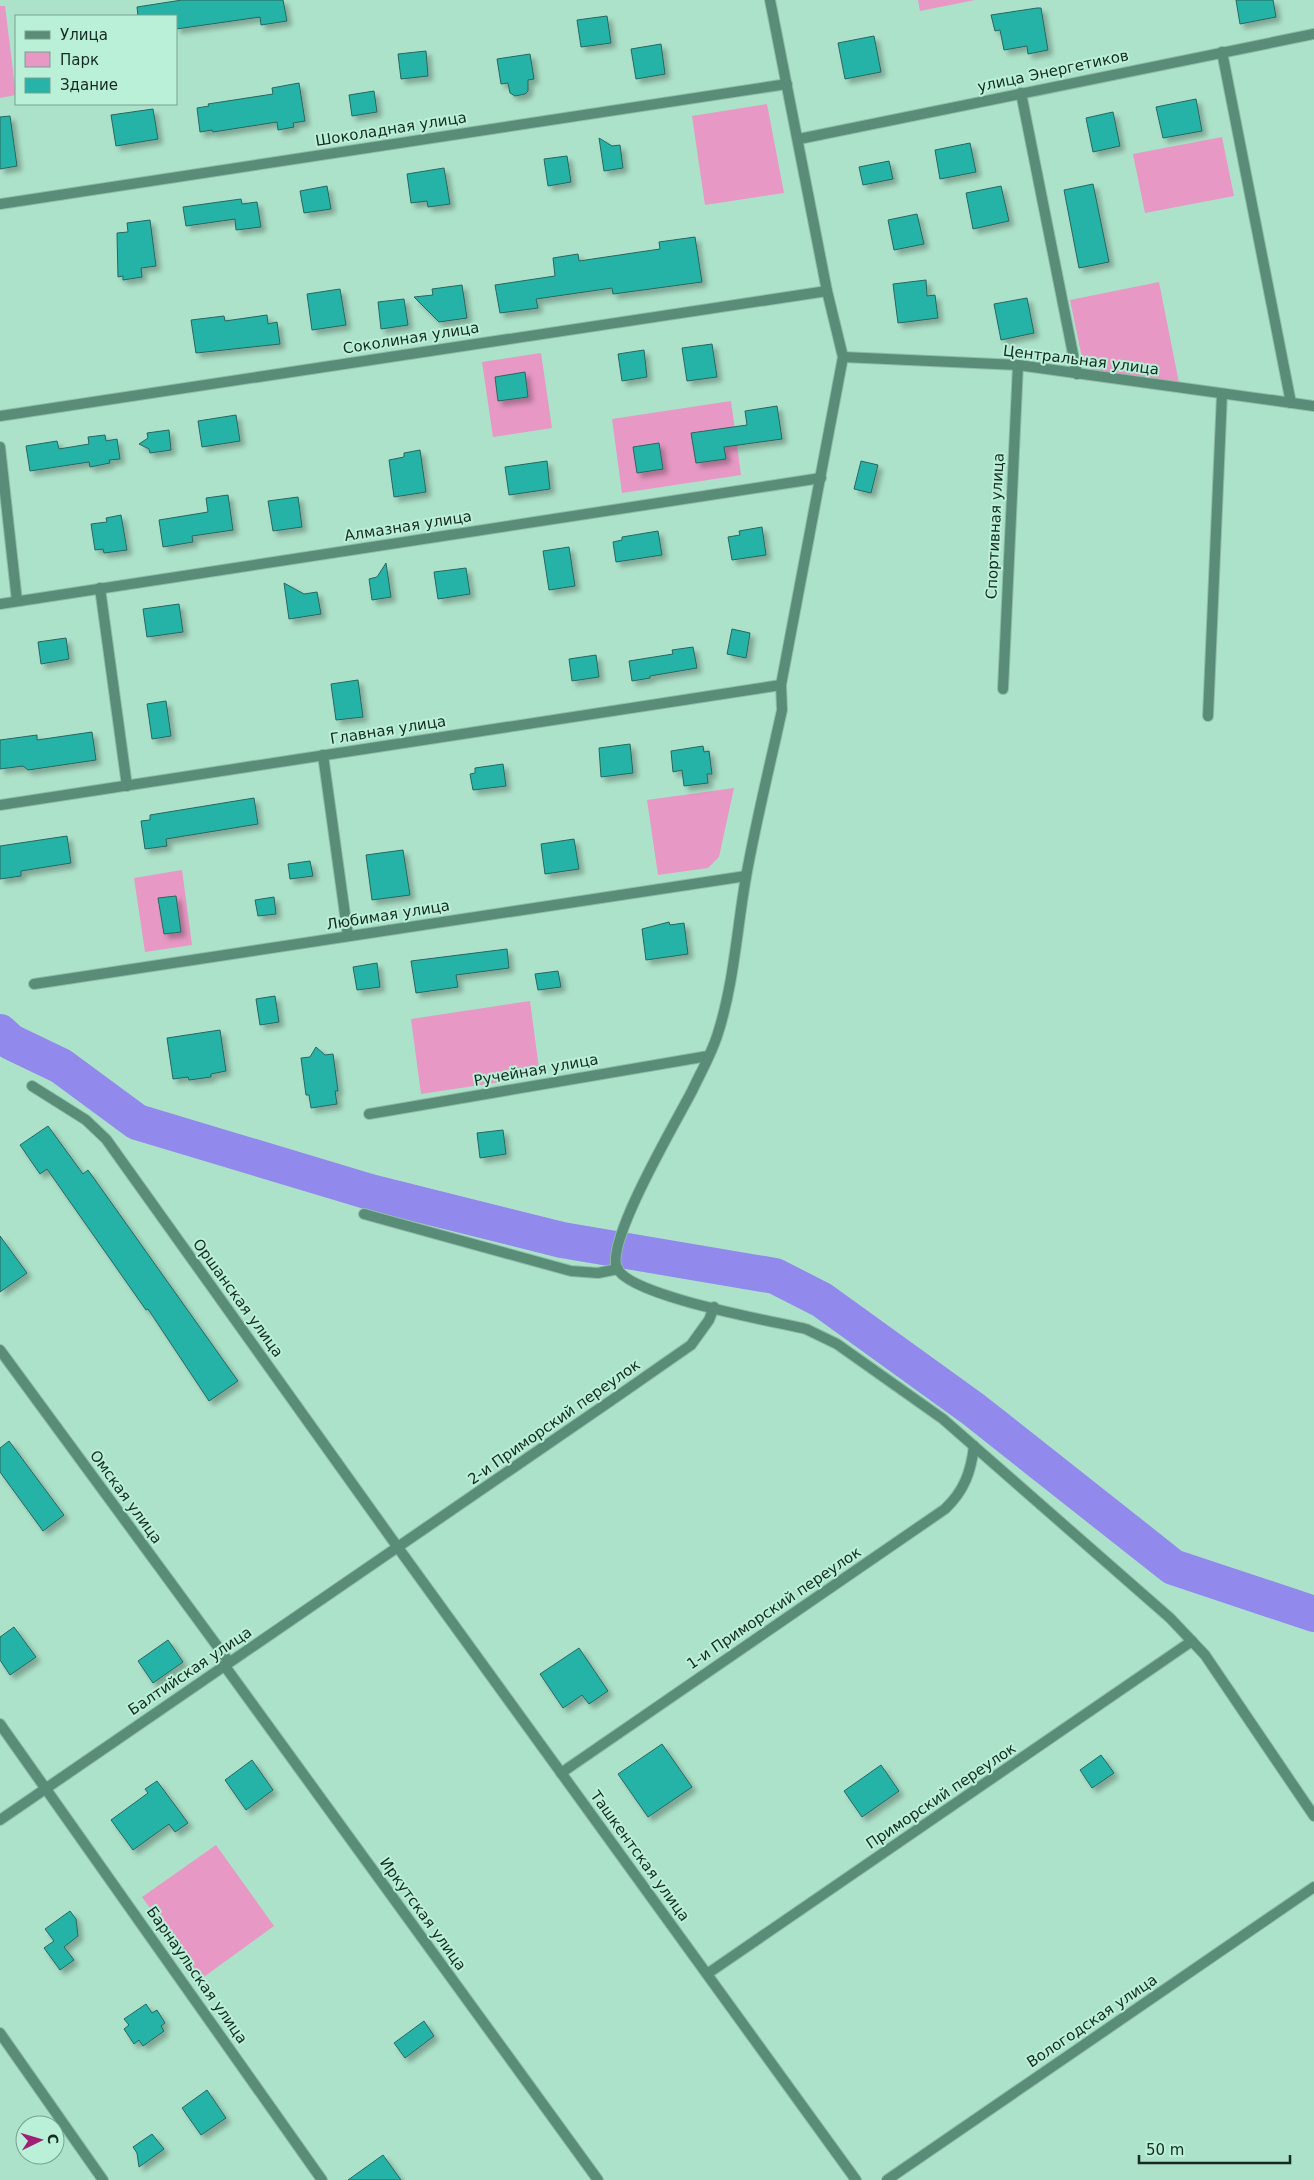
<svg xmlns="http://www.w3.org/2000/svg" width="1314" height="2180" viewBox="0 0 1314 2180" font-family="'DejaVu Sans',sans-serif">
<style>
.green{fill:#e798c4}
.lines{fill:none;stroke-linecap:round;stroke-linejoin:round}
.river{stroke:#9189eb;stroke-width:36}
.building{fill:#27b3a7;stroke:#28665f;filter:url(#shadow)}
.street-casing{stroke:#8fbda8;stroke-width:12}
.street{stroke:#5a8d77;stroke-width:10}
.labels{text-anchor:middle;stroke-width:4;stroke-linejoin:round;paint-order:stroke}
.street-label{font-size:15px;fill:#152a21;stroke:#baf0d7}
</style>
<defs>
<filter id="shadow"><feDropShadow dx="4.5" dy="4.5" stdDeviation="2.5" flood-color="#0004"/></filter>
</defs>
<rect width="100%" height="100%" fill="#ade2ca"/>
<g class="green">
<polygon points="918,0 975,0 920,11"/>
<polygon points="0,6 5,6 16,95 0,98"/>
<polygon points="767,104 784,193 705,205 692,116"/>
<polygon points="1222,137 1234,196 1145,213 1133,154"/>
<polygon points="1159,282 1179,383 1092,370 1082,358 1070,300"/>
<polygon points="541,353 552,428 493,437 482,362"/>
<polygon points="731,401 741,475 622,493 612,419"/>
<polygon points="734,788 719,857 708,868 658,875 647,800"/>
<polygon points="182,870 192,945 145,952 134,878"/>
<polygon points="530,1001 540,1076 421,1094 411,1019"/>
<polygon points="216,1845 274,1926 201,1979 142,1897"/>
</g>
<g class="lines">
<polyline class="river" points="0,1032 11,1042 61,1066 137,1122 370,1192 562,1240 775,1276 822,1300 973,1409 1173,1567 1314,1614"/>
</g>
<g class="building">
<polygon points="182,0 283,0 287,21 261,25 260,17 176,29 176,16 138,16 137,7"/>
<polygon points="1236,0 1273,0 1276,17 1240,24"/>
<polygon points="1037,8 1041,8 1048,50 1028,54 1027,46 1004,50 1000,30 995,31 991,15"/>
<polygon points="607,16 611,43 581,47 577,20"/>
<polygon points="874,36 881,72 845,79 838,43"/>
<polygon points="661,44 665,74 636,79 631,49"/>
<polygon points="426,51 428,76 401,79 398,54"/>
<polygon points="530,54 534,79 528,80 528,91 525,94 515,96 510,93 508,83 501,84 497,59"/>
<polygon points="299,83 305,121 293,123 294,127 278,130 277,122 213,132 212,130 200,132 197,108 209,106 208,104 273,94 272,88"/>
<polygon points="374,91 377,112 352,116 349,95"/>
<polygon points="1196,99 1202,131 1163,138 1156,107"/>
<polygon points="153,109 158,139 116,146 111,115"/>
<polygon points="1113,112 1120,146 1093,152 1086,118"/>
<polygon points="10,116 17,166 0,169 0,117"/>
<polygon points="599,138 612,146 620,145 623,168 604,171"/>
<polygon points="970,143 976,172 940,179 935,150"/>
<polygon points="567,156 571,182 548,186 544,159"/>
<polygon points="889,161 893,179 863,185 859,167"/>
<polygon points="444,168 450,204 428,207 427,201 411,203 407,174"/>
<polygon points="1093,184 1109,262 1079,268 1064,190"/>
<polygon points="327,186 331,209 304,213 300,191"/>
<polygon points="1001,186 1009,221 973,229 966,193"/>
<polygon points="241,199 242,204 257,202 261,227 236,230 235,219 186,226 183,207"/>
<polygon points="917,214 924,244 894,250 888,220"/>
<polygon points="150,220 156,266 141,268 142,277 123,280 123,276 118,277 117,233 128,232 127,223"/>
<polygon points="695,237 702,282 613,294 612,288 536,299 538,308 500,313 495,285 555,276 553,258 578,254 579,261 660,249 659,242"/>
<polygon points="926,280 927,296 935,295 938,318 898,323 893,284"/>
<polygon points="462,285 467,318 439,322 414,297 433,295 432,289"/>
<polygon points="340,289 346,325 312,330 307,294"/>
<polygon points="1027,298 1034,333 1001,340 994,304"/>
<polygon points="404,299 408,325 381,329 378,302"/>
<polygon points="267,315 268,324 277,322 280,344 196,353 191,320 224,316 225,321"/>
<polygon points="712,344 717,377 687,381 682,348"/>
<polygon points="644,350 647,377 622,381 618,354"/>
<polygon points="525,372 528,397 498,401 495,377"/>
<polygon points="777,406 782,439 724,447 726,459 696,463 691,433 747,425 745,411"/>
<polygon points="236,415 240,441 202,447 198,421"/>
<polygon points="169,430 171,450 150,453 149,449 139,444 148,438 147,433"/>
<polygon points="105,435 106,441 117,439 120,459 109,460 110,463 90,467 89,462 30,471 26,446 57,441 59,449 89,444 88,437"/>
<polygon points="659,443 663,469 637,473 633,447"/>
<polygon points="420,450 426,492 394,497 389,460 404,457 404,453"/>
<polygon points="547,461 550,489 509,495 505,467"/>
<polygon points="861,461 878,465 871,493 854,489"/>
<polygon points="228,495 233,530 192,536 193,542 163,547 159,520 208,512 206,498"/>
<polygon points="298,497 302,527 273,531 268,501"/>
<polygon points="121,515 127,550 104,553 103,549 95,550 91,524 107,522 106,518"/>
<polygon points="762,527 766,555 732,560 728,537 740,535 739,531"/>
<polygon points="658,531 662,555 616,562 613,542 622,540 622,537"/>
<polygon points="569,547 575,586 549,590 543,551"/>
<polygon points="386,563 391,597 372,600 369,579 377,577"/>
<polygon points="466,568 470,594 438,599 434,572"/>
<polygon points="284,583 304,594 317,592 321,614 289,619"/>
<polygon points="179,604 183,632 147,637 143,609"/>
<polygon points="732,629 750,633 746,658 727,654"/>
<polygon points="66,638 69,659 41,664 38,642"/>
<polygon points="693,647 697,668 650,676 650,678 632,681 629,661 673,654 672,650"/>
<polygon points="596,655 599,677 572,681 569,659"/>
<polygon points="358,680 363,717 336,720 331,684"/>
<polygon points="166,701 171,736 152,739 147,704"/>
<polygon points="92,732 96,760 28,770 23,766 0,769 0,740 37,735 37,740"/>
<polygon points="630,744 633,773 601,777 599,748"/>
<polygon points="703,746 704,752 709,751 712,774 707,774 708,783 684,786 682,770 673,772 671,751"/>
<polygon points="503,764 506,786 473,790 470,774 475,773 475,768"/>
<polygon points="254,798 258,824 166,839 167,846 145,849 141,821 150,820 150,815"/>
<polygon points="67,836 71,863 21,871 21,876 0,879 0,846"/>
<polygon points="574,839 579,869 545,874 541,844"/>
<polygon points="403,850 410,895 372,900 366,855"/>
<polygon points="310,861 313,876 290,879 288,864"/>
<polygon points="176,896 181,932 164,934 158,898"/>
<polygon points="274,897 276,914 258,916 255,900"/>
<polygon points="669,922 670,925 684,923 688,954 646,960 642,929"/>
<polygon points="507,949 509,968 456,975 458,987 416,993 411,961"/>
<polygon points="377,963 380,987 357,990 353,967"/>
<polygon points="558,971 561,987 538,990 535,974"/>
<polygon points="275,996 279,1022 260,1025 256,999"/>
<polygon points="220,1030 226,1071 211,1074 211,1077 189,1080 188,1077 173,1079 167,1038"/>
<polygon points="316,1047 325,1055 333,1054 338,1091 335,1091 337,1104 311,1108 309,1095 306,1095 301,1058 310,1057"/>
<polygon points="48,1126 83,1174 88,1170 238,1381 209,1401 148,1309 146,1310 47,1169 40,1174 20,1145"/>
<polygon points="503,1130 506,1154 480,1158 477,1133"/>
<polygon points="0,1236 27,1273 0,1292"/>
<polygon points="9,1441 64,1515 43,1531 0,1472 0,1448"/>
<polygon points="14,1627 36,1657 10,1675 0,1660 0,1637"/>
<polygon points="168,1640 183,1662 153,1683 138,1661"/>
<polygon points="579,1648 608,1691 589,1704 582,1695 563,1708 540,1674"/>
<polygon points="662,1744 692,1787 648,1817 618,1774"/>
<polygon points="1101,1755 1114,1773 1092,1788 1080,1770"/>
<polygon points="252,1760 273,1790 246,1810 225,1780"/>
<polygon points="881,1765 899,1791 862,1817 844,1791"/>
<polygon points="157,1781 188,1823 175,1832 169,1824 133,1850 111,1820 148,1793 145,1789"/>
<polygon points="70,1911 76,1919 78,1936 64,1947 74,1960 60,1970 44,1948 54,1941 45,1929"/>
<polygon points="146,2004 152,2013 157,2010 165,2023 161,2026 164,2031 143,2046 139,2040 134,2044 124,2029 129,2025 124,2019"/>
<polygon points="424,2021 434,2036 405,2058 394,2043"/>
<polygon points="207,2090 226,2118 201,2135 182,2108"/>
<polygon points="152,2134 164,2149 139,2167 137,2153 133,2147"/>
<polygon points="383,2155 401,2180 348,2180"/>
</g>
<g class="lines">
<g class="street-casing">
<g id="street">
<path d="M770,0L827,291L843,357L781,685L782,710C770,765 756,821 746,877C737,928 734,983 718,1033C712,1053 701,1072 692,1091C677,1120 605,1242 617,1268C629,1296 772,1321 806,1329L837,1344L943,1419L1170,1618L1205,1655L1314,1816"/>
<polyline points="1222,52 1291,403"/>
<polyline points="1021,93 1077,374"/>
<polyline points="799,139 1314,34"/>
<polyline points="0,204 787,84"/>
<polyline points="843,357 1018,365 1314,406"/>
<polyline points="0,416 827,291"/>
<polyline points="0,447 17,601"/>
<polyline points="100,588 127,786"/>
<polyline points="0,604 821,478"/>
<polyline points="1003,689 1018,365"/>
<polyline points="1208,716 1222,394"/>
<polyline points="323,755 348,936"/>
<polyline points="0,805 781,685"/>
<polyline points="34,984 746,876"/>
<polyline points="32,1086 86,1120 106,1139 399,1549 856,2180"/>
<polyline points="369,1114 708,1056"/>
<polyline points="364,1214 571,1271 598,1273 618,1269"/>
<polyline points="0,1350 229,1662"/>
<polyline points="224,1665 598,2180"/>
<polyline points="0,1724 322,2180"/>
<path d="M561,1773L945,1509C964,1491 971,1472 974,1446"/>
<path d="M0,1820C231,1662 462,1505 691,1345L709,1320L714,1307"/>
<polyline points="707,1974 1192,1641"/>
<polyline points="0,2033 103,2180"/>
<polyline points="887,2180 1314,1887"/>
</g>
</g>
<use href="#street" class="street"/>
</g>
<g class="labels">
<g class="street-label">
<text transform="translate(1053 71) rotate(-12)" y="5">улица Энергетиков</text>
<text transform="translate(391 129) rotate(-9)" y="5">Шоколадная улица</text>
<text transform="translate(411 338) rotate(-9)" y="5">Соколиная улица</text>
<text transform="translate(1081 360) rotate(7)" y="5">Центральная улица</text>
<text transform="translate(408 526) rotate(-9)" y="5">Алмазная улица</text>
<text transform="translate(995 526) rotate(-87)" y="5">Спортивная улица</text>
<text transform="translate(388 730) rotate(-9)" y="5">Главная улица</text>
<text transform="translate(388 915) rotate(-9)" y="5">Любимая улица</text>
<text transform="translate(536 1070) rotate(-10)" y="5">Ручейная улица</text>
<text transform="translate(238 1298) rotate(54)" y="5">Оршанская улица</text>
<text transform="translate(554 1422) rotate(-35)" y="5">2-и Приморский переулок</text>
<text transform="translate(126 1497) rotate(54)" y="5">Омская улица</text>
<text transform="translate(774 1608) rotate(-34)" y="5">1-и Приморский переулок</text>
<text transform="translate(190 1671) rotate(-34)" y="5">Балтийская улица</text>
<text transform="translate(941 1796) rotate(-34)" y="5">Приморский переулок</text>
<text transform="translate(640 1856) rotate(54)" y="5">Ташкентская улица</text>
<text transform="translate(423 1914) rotate(54)" y="5">Иркутская улица</text>
<text transform="translate(197 1975) rotate(55)" y="5">Барнаульская улица</text>
<text transform="translate(1092 2021) rotate(-34)" y="5">Вологодская улица</text>
</g>
</g>
<rect x="15" y="15" width="162" height="90" fill="#baf0d7" stroke="#78a18e"/>
<rect x="25" y="31" width="25" height="8" fill="#5a8d77" stroke="#78a18e"/>
<text x="60" y="40" font-size="15" fill="#152a21">Улица</text>
<rect x="25" y="52" width="25" height="15" fill="#e798c4" stroke="#78a18e"/>
<text x="60" y="65" font-size="15" fill="#152a21">Парк</text>
<rect x="25" y="78" width="25" height="15" fill="#27b3a7" stroke="#78a18e"/>
<text x="60" y="90" font-size="15" fill="#152a21">Здание</text>
<g transform="translate(40 2140) rotate(85)"><circle r="24" fill="#baf0d7" stroke="#78a18e"/>
<path d="M0-4L9 19L0 12L-9 19Z" fill="#9f2074"/>
<text y="-8" font-size="14" font-weight="bold" text-anchor="middle" fill="#152a21">С</text>
</g>
<path d="M1139 2155v8h151v-8" fill="none" stroke="#152a21" stroke-width="2.5"/>
<text x="1146" y="2155" font-size="15" fill="#152a21" stroke="#baf0d7" stroke-width="4" paint-order="stroke">50 m</text>
</svg>
